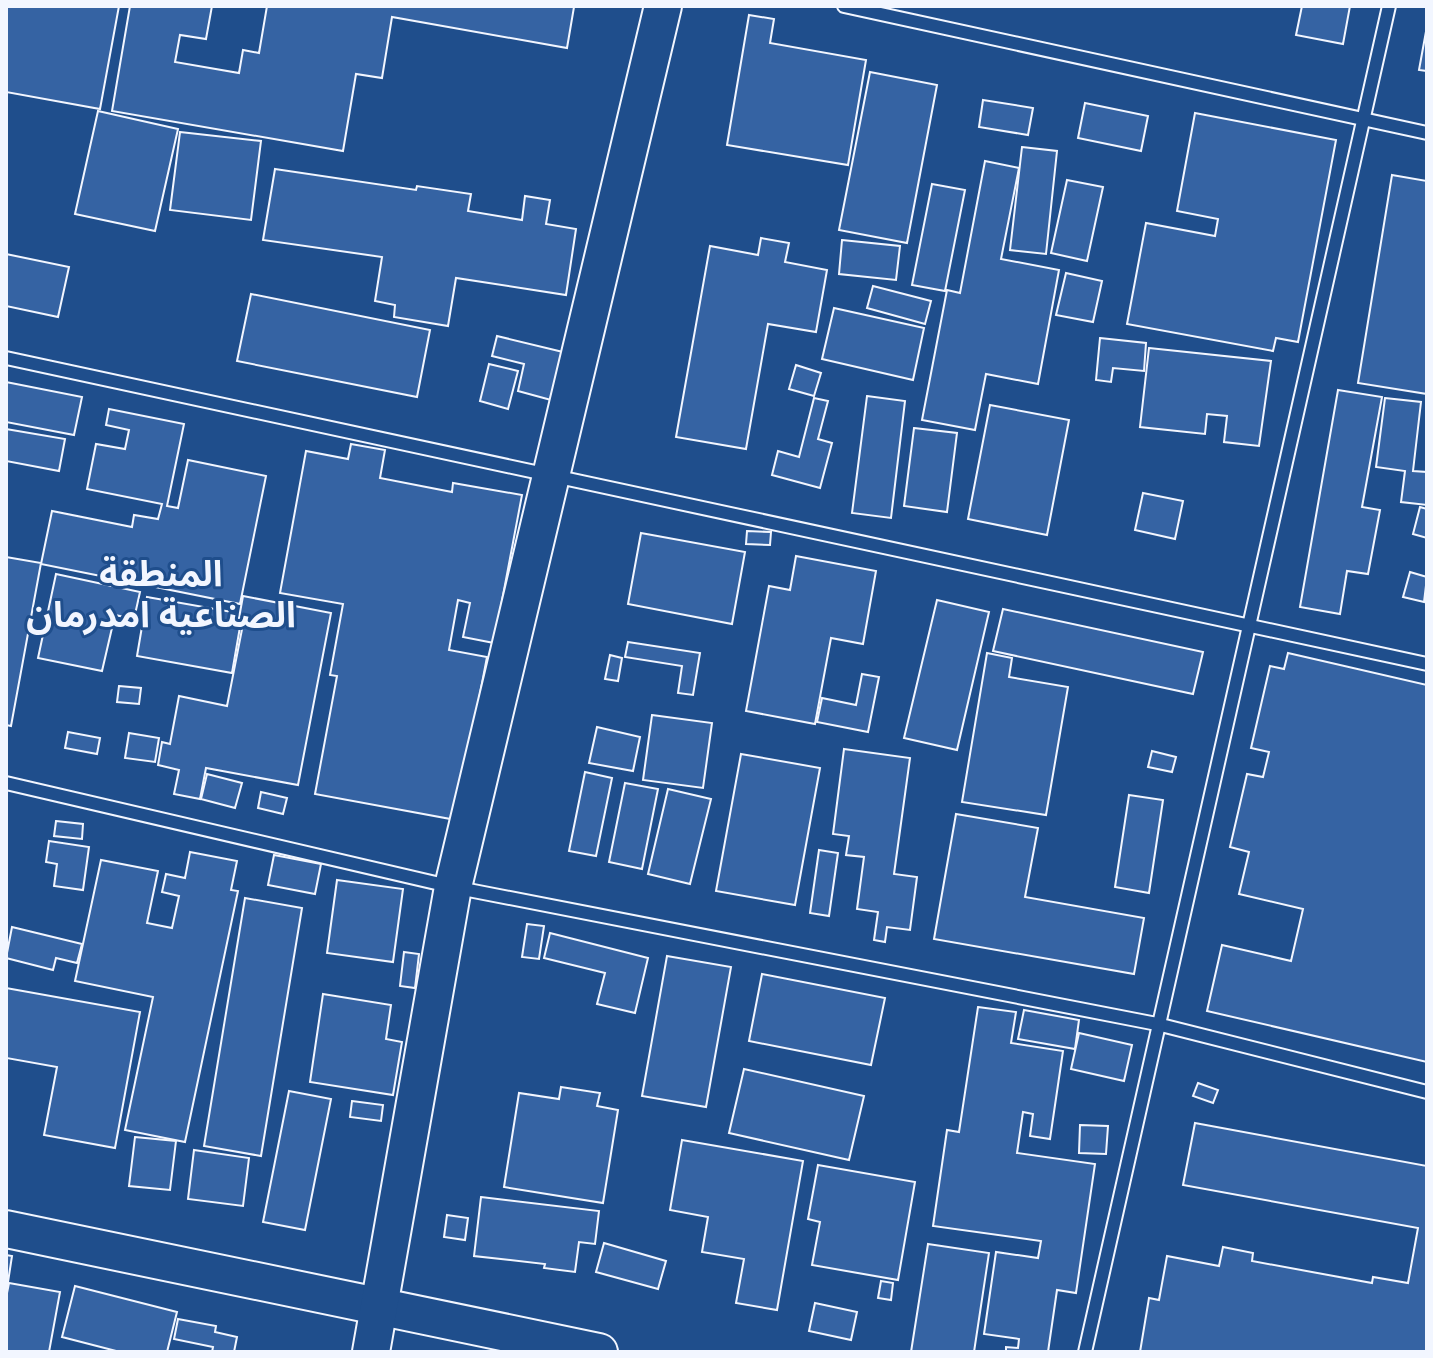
<svg xmlns="http://www.w3.org/2000/svg" width="1433" height="1358" viewBox="0 0 1433 1358" font-family="'PT Sans','Noto Sans Arabic',sans-serif">
<style>
.building{fill:#3563a3;stroke:#f2f6ff;stroke-width:2}
.lines{fill:none;stroke-linecap:round;stroke-linejoin:round}
.lane-casing{stroke:#f2f6ff;stroke-width:16}
.secondary-casing{stroke:#f2f6ff;stroke-width:40}
.lane{stroke:#1f4e8c;stroke-width:12}
.secondary{stroke:#1f4e8c;stroke-width:36}
.labels{text-anchor:middle;stroke-width:6;stroke-linejoin:round;paint-order:stroke}
.district-label{font-size:36px;font-weight:bold;fill:#f2f6ff;stroke:#1f4e8c}
</style>
<rect width="100%" height="100%" fill="#1f4e8c"/>
<g class="building">
<polygon points="6,6 119,6 100,109 6,92"/>
<polygon points="130,6 212,6 206,39 180,35 175,62 239,73 243,50 259,53 267,6 574,7 567,48 392,17 382,78 356,74 343,151 112,111"/>
<polygon points="1302,6 1350,6 1343,44 1296,35"/>
<polygon points="749,15 774,19 770,43 866,60 848,165 727,145"/>
<polygon points="1427,26 1427,71 1419,70"/>
<polygon points="870,72 937,85 907,243 839,230"/>
<polygon points="983,100 1033,108 1028,135 979,127"/>
<polygon points="1085,103 1148,116 1141,151 1078,138"/>
<polygon points="98,111 178,129 155,231 75,214"/>
<polygon points="1195,113 1336,140 1298,342 1276,338 1273,351 1127,324 1146,223 1215,236 1218,219 1177,211"/>
<polygon points="180,132 261,141 251,220 170,210"/>
<polygon points="1022,147 1057,151 1046,254 1010,250"/>
<polygon points="985,161 1019,168 1001,259 1059,270 1038,384 986,374 975,430 922,420 947,290 960,293"/>
<polygon points="275,169 416,190 417,186 471,194 468,211 522,220 525,196 550,200 546,224 576,229 566,295 456,278 448,326 394,317 395,305 375,301 382,257 263,240"/>
<polygon points="1392,175 1427,181 1427,394 1358,383"/>
<polygon points="1067,180 1103,187 1087,261 1051,253"/>
<polygon points="932,184 965,190 945,291 912,285"/>
<polygon points="761,238 789,243 785,262 827,270 816,332 768,324 746,449 676,437 710,246 758,255"/>
<polygon points="842,240 900,246 896,280 839,274"/>
<polygon points="6,254 69,267 58,317 6,306"/>
<polygon points="1066,273 1102,281 1093,322 1056,315"/>
<polygon points="873,286 931,301 925,324 867,308"/>
<polygon points="251,294 430,330 417,397 237,361"/>
<polygon points="834,308 924,328 913,380 822,359"/>
<polygon points="497,336 563,352 551,400 518,391 524,364 492,356"/>
<polygon points="1100,338 1146,343 1144,371 1113,368 1111,382 1096,380"/>
<polygon points="1149,348 1271,361 1259,446 1224,442 1227,416 1207,414 1205,434 1140,427"/>
<polygon points="489,364 518,371 508,409 480,401"/>
<polygon points="796,365 821,373 814,396 789,389"/>
<polygon points="6,382 82,397 74,435 6,422"/>
<polygon points="1338,390 1382,397 1362,507 1380,510 1368,574 1347,571 1340,614 1300,607"/>
<polygon points="867,396 905,401 891,518 852,513"/>
<polygon points="814,398 828,401 818,439 832,443 820,488 772,475 778,451 799,457"/>
<polygon points="1385,398 1421,402 1413,471 1427,472 1427,505 1401,502 1405,471 1376,467"/>
<polygon points="990,405 1069,420 1047,535 968,519"/>
<polygon points="109,409 184,424 167,506 178,508 188,460 266,476 240,604 41,564 52,511 132,527 134,515 158,519 162,504 87,489 96,444 125,449 129,430 106,425"/>
<polygon points="914,428 957,433 947,512 904,506"/>
<polygon points="6,429 65,439 59,471 6,461"/>
<polygon points="351,444 385,450 380,478 452,492 453,483 522,495 494,643 463,637 470,603 458,600 449,650 487,657 456,820 315,794 337,676 330,675 343,604 280,593 306,451 348,459"/>
<polygon points="1143,493 1183,501 1175,539 1135,530"/>
<polygon points="1420,507 1427,509 1427,538 1413,534"/>
<polygon points="747,531 771,532 770,545 746,544"/>
<polygon points="641,533 745,552 732,624 628,604"/>
<polygon points="796,556 876,571 863,644 831,638 815,724 746,711 769,586 790,590"/>
<polygon points="6,557 41,563 11,726 6,725"/>
<polygon points="1410,572 1427,577 1424,602 1403,597"/>
<polygon points="56,574 140,592 134,619 115,615 102,671 38,658"/>
<polygon points="243,596 331,613 298,785 206,768 200,799 174,794 179,770 158,765 162,742 170,744 179,696 227,706 244,619 239,618"/>
<polygon points="147,597 232,612 229,625 240,627 232,673 137,656"/>
<polygon points="937,600 989,612 957,750 904,738"/>
<polygon points="1003,609 1203,652 1193,694 993,651"/>
<polygon points="628,642 700,653 693,695 678,693 682,666 625,657"/>
<polygon points="987,653 1012,658 1009,677 1068,687 1046,815 962,802"/>
<polygon points="1288,653 1427,685 1427,1062 1207,1011 1222,945 1291,961 1303,909 1239,894 1249,852 1230,847 1247,774 1263,777 1269,752 1251,748 1270,666 1284,669"/>
<polygon points="610,655 622,658 618,681 605,679"/>
<polygon points="862,674 879,677 868,732 817,722 822,698 856,705"/>
<polygon points="119,686 141,688 139,704 117,702"/>
<polygon points="652,715 712,723 703,788 643,780"/>
<polygon points="597,727 640,737 633,771 589,763"/>
<polygon points="68,732 100,738 97,754 65,748"/>
<polygon points="129,733 159,738 155,762 125,758"/>
<polygon points="844,749 910,758 894,874 917,877 910,930 887,927 885,942 874,940 878,912 857,909 864,857 846,855 849,836 833,834"/>
<polygon points="1152,751 1176,757 1172,772 1148,767"/>
<polygon points="741,754 820,768 795,905 716,891"/>
<polygon points="585,772 612,778 596,856 569,851"/>
<polygon points="207,774 242,783 235,808 201,799"/>
<polygon points="625,783 658,789 642,869 609,862"/>
<polygon points="668,789 711,799 690,884 648,874"/>
<polygon points="261,792 287,798 283,814 258,808"/>
<polygon points="1129,795 1163,800 1149,893 1115,887"/>
<polygon points="956,814 1038,828 1025,897 1144,918 1134,974 934,939"/>
<polygon points="56,821 83,824 82,839 54,836"/>
<polygon points="49,841 89,847 83,890 54,886 57,864 46,862"/>
<polygon points="819,850 838,853 829,916 810,913"/>
<polygon points="190,852 237,861 231,890 238,891 185,1142 125,1130 153,997 75,981 101,860 158,871 147,923 172,928 179,896 162,892 166,874 185,878"/>
<polygon points="274,855 321,864 315,894 268,885"/>
<polygon points="337,880 403,889 393,962 327,953"/>
<polygon points="245,898 302,908 261,1156 204,1146"/>
<polygon points="527,924 544,926 539,959 522,957"/>
<polygon points="12,927 82,944 77,963 56,958 53,970 6,958"/>
<polygon points="550,933 648,958 635,1013 597,1004 605,973 544,958"/>
<polygon points="404,952 419,954 415,988 400,986"/>
<polygon points="667,956 731,967 706,1107 642,1096"/>
<polygon points="762,974 885,998 871,1065 749,1041"/>
<polygon points="6,988 140,1012 115,1148 44,1135 57,1067 7,1058 6,1060"/>
<polygon points="323,994 391,1005 386,1039 402,1042 393,1095 310,1082"/>
<polygon points="978,1007 1016,1012 1011,1043 1063,1051 1050,1139 1030,1136 1033,1114 1023,1112 1017,1153 1095,1164 1076,1293 1057,1290 1048,1352 1006,1352 1006,1347 1018,1348 1019,1339 984,1334 996,1252 1038,1258 1041,1241 933,1226 947,1130 959,1132"/>
<polygon points="1024,1010 1079,1020 1075,1049 1018,1039"/>
<polygon points="1079,1033 1132,1045 1124,1081 1071,1069"/>
<polygon points="744,1069 864,1096 849,1160 729,1133"/>
<polygon points="1198,1083 1218,1090 1213,1103 1193,1096"/>
<polygon points="561,1087 600,1093 597,1106 618,1110 603,1203 504,1187 519,1093 559,1099"/>
<polygon points="289,1091 331,1099 305,1230 263,1222"/>
<polygon points="352,1101 383,1105 381,1121 350,1117"/>
<polygon points="1195,1123 1427,1166 1427,1352 1140,1352 1149,1298 1159,1300 1167,1256 1219,1266 1223,1247 1253,1253 1252,1261 1372,1283 1373,1277 1408,1283 1418,1228 1183,1185"/>
<polygon points="1080,1125 1108,1126 1106,1154 1079,1153"/>
<polygon points="135,1137 176,1141 170,1190 129,1186"/>
<polygon points="682,1140 803,1161 777,1310 736,1303 744,1259 702,1252 708,1217 670,1210"/>
<polygon points="194,1150 249,1158 243,1206 188,1199"/>
<polygon points="818,1165 915,1182 898,1280 812,1265 820,1222 808,1219"/>
<polygon points="481,1197 599,1211 595,1244 579,1242 575,1272 544,1268 545,1264 474,1256"/>
<polygon points="447,1215 468,1218 465,1240 444,1237"/>
<polygon points="604,1243 666,1261 658,1289 596,1272"/>
<polygon points="928,1244 989,1253 974,1352 911,1352"/>
<polygon points="6,1255 12,1256 8,1282 6,1282"/>
<polygon points="881,1281 893,1283 891,1300 878,1298"/>
<polygon points="9,1283 60,1292 49,1352 6,1352 6,1298"/>
<polygon points="75,1286 177,1312 167,1352 120,1352 62,1337"/>
<polygon points="815,1303 857,1312 851,1340 809,1331"/>
<polygon points="178,1319 216,1326 215,1332 237,1337 234,1352 212,1352 213,1347 174,1339"/>
</g>
<g class="lines">
<g class="lane-casing">
<g id="lane">
<polyline points="844,6 1427,133"/>
<polyline points="6,358 1427,664"/>
<polyline points="6,783 453,887 1157,1024 1427,1092"/>
<polyline points="1085,1352 1389,6"/>
</g>
</g>
<g class="secondary-casing">
<g id="secondary">
<polyline points="6,1229 599,1352"/>
<polyline points="371,1352 453,887 663,6"/>
</g>
</g>
<use href="#lane" class="lane"/>
<use href="#secondary" class="secondary"/>
</g>
<g class="labels">
<g class="district-label">
<text x="161" y="586">المنطقة<tspan x="161" dy="41">الصناعية امدرمان</tspan></text>
</g>
</g>
<rect width="1433" height="1358" fill="none" stroke="#f2f6ff" stroke-width="16"/>
</svg>
